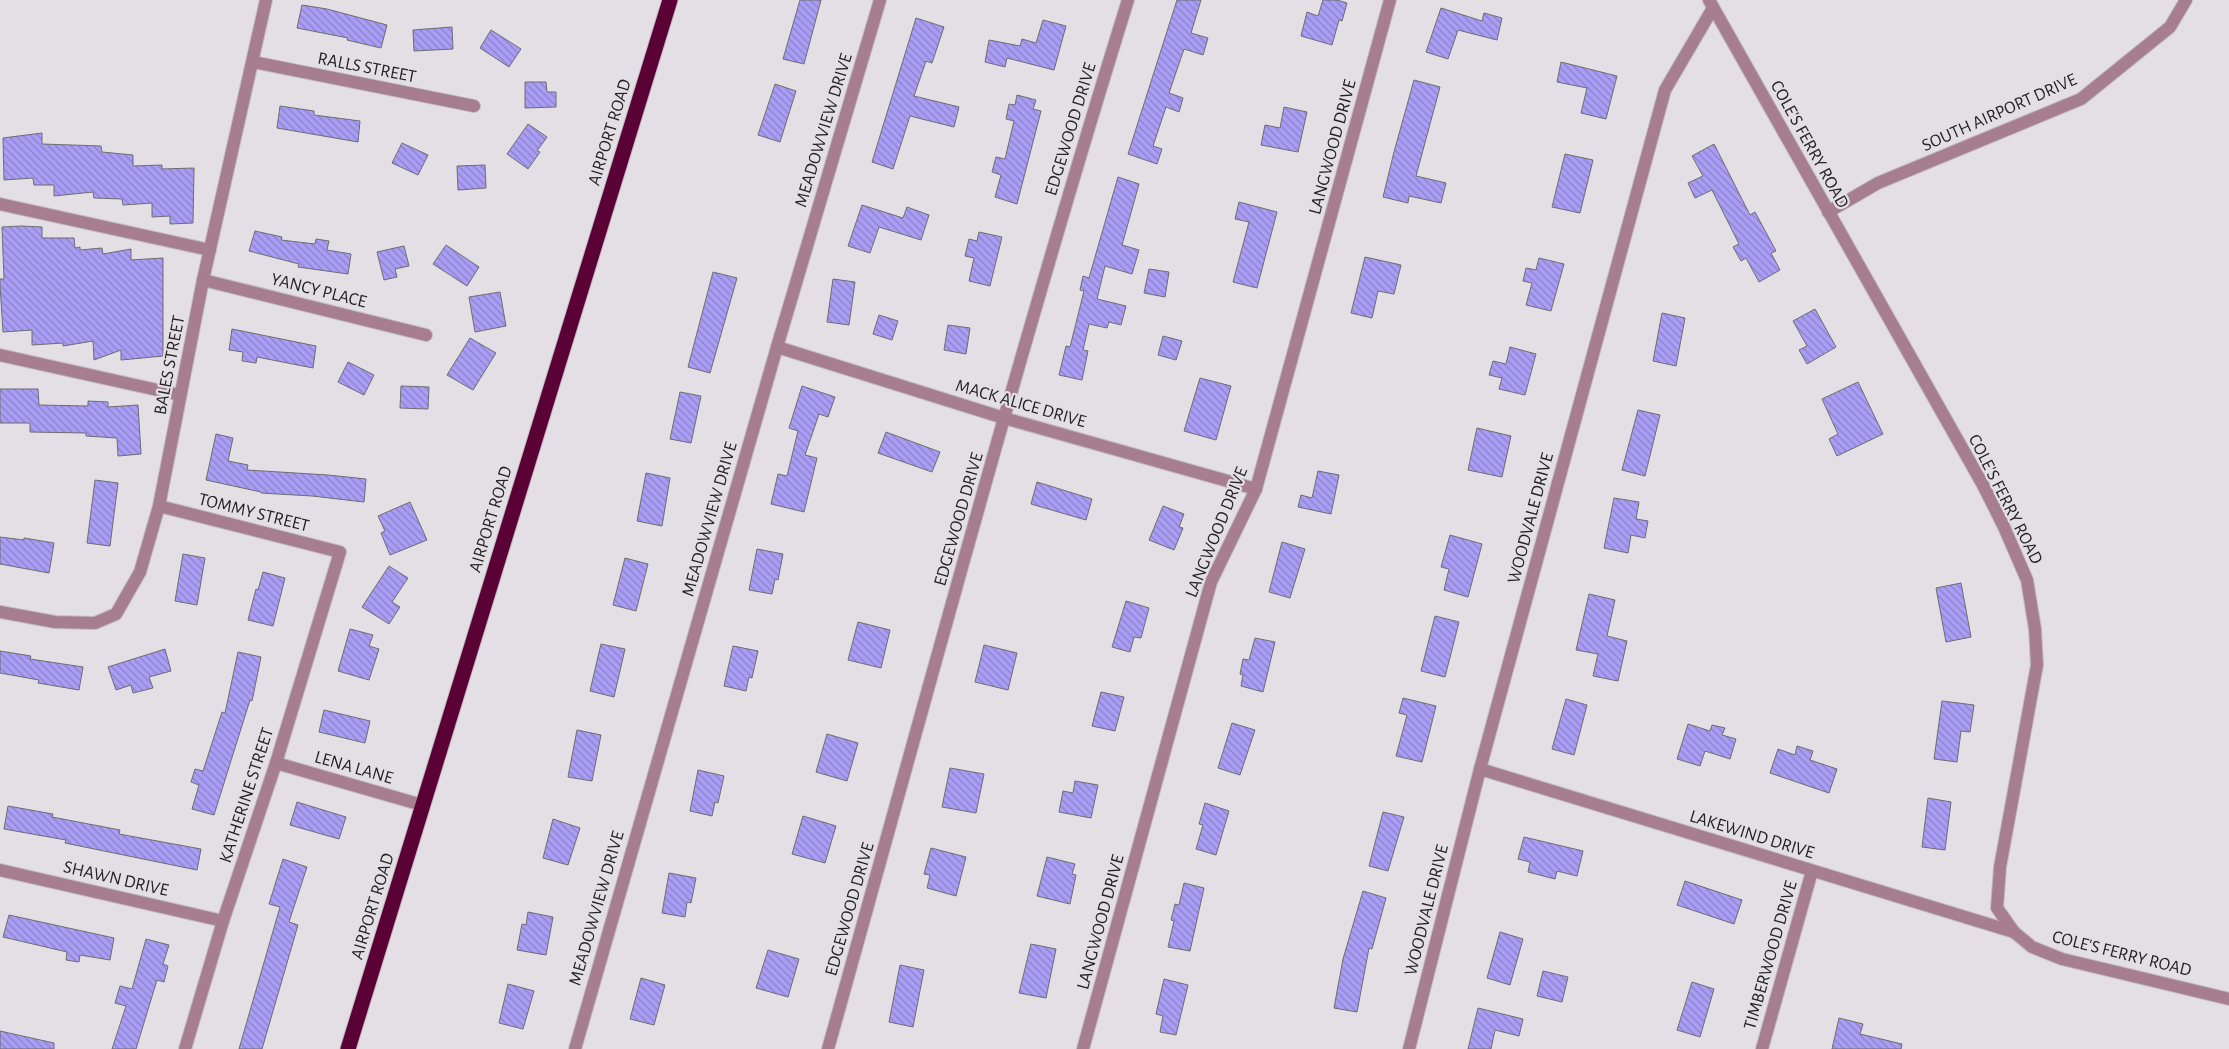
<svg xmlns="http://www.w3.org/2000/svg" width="2229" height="1049" viewBox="0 0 2229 1049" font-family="'Alegreya Sans',sans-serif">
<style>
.building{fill:url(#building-back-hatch);stroke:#6d6c72}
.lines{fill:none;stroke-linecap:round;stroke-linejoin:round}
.minor-casing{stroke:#c1bdc2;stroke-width:14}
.highway-casing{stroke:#c1bdc2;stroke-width:17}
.minor{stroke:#a77e8f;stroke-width:12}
.highway{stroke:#5a0236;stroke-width:15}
.labels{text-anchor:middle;stroke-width:4.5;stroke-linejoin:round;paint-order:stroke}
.street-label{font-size:18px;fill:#252325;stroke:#e3dfe4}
</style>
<defs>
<pattern id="building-back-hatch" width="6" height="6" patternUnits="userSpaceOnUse" patternTransform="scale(1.25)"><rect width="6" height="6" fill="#aa9df5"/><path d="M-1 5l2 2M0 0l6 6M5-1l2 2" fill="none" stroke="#8a80c6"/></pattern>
</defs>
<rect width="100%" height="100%" fill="#e3dfe4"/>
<g class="building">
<polygon points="800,0 821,0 804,64 783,59"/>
<polygon points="1177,0 1201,0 1191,33 1208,38 1203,55 1184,49 1169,93 1183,98 1179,112 1166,107 1153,146 1162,149 1157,164 1128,154"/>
<polygon points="1323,0 1337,0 1347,3 1342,21 1339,20 1332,45 1301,36 1307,12 1318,16"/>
<polygon points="302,5 327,9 387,25 381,48 347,40 348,38 297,28"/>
<polygon points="1441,8 1482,21 1484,13 1502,18 1497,40 1458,30 1448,59 1426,52"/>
<polygon points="916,18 944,27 932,63 926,61 914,96 959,107 954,127 910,116 893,169 872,162"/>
<polygon points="1043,20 1066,26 1054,70 1007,58 1005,67 985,62 989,40 1020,46 1022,39 1036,43"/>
<polygon points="452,27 453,49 414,51 413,30"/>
<polygon points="491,30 521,49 509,67 480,48"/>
<polygon points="1561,62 1617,76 1606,119 1581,113 1587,88 1557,82"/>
<polygon points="1414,80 1440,87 1416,176 1446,183 1441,203 1409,196 1408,203 1383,197 1394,152"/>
<polygon points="525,82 546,82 547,92 556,92 556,107 525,108"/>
<polygon points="775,84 796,91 780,142 758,135"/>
<polygon points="1017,95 1036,100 1033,109 1041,111 1017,204 995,197 1001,175 992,172 996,157 1005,159 1014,121 1006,119 1009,104 1015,105"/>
<polygon points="280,106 314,111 314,115 360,121 358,142 277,128"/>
<polygon points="1284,107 1307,112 1298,152 1261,145 1265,125 1280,128"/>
<polygon points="528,124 547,137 537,151 540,152 528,169 507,154"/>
<polygon points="42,133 42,144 101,146 102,152 133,155 133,166 162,165 162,169 194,168 193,223 170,224 170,216 152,217 152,203 123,205 122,199 94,198 93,192 54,196 54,185 34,185 33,178 4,180 3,138"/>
<polygon points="402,143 428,155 418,175 392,163"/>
<polygon points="1714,144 1750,215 1755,212 1776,251 1771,253 1780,270 1759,282 1746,258 1741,261 1733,247 1739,244 1712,190 1695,198 1688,183 1703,176 1692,156"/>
<polygon points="1565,154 1593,160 1580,213 1552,207"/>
<polygon points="485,165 486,188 458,190 457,166"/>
<polygon points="1118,177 1139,184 1122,245 1139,250 1132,274 1105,266 1097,299 1126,306 1121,325 1109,322 1107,328 1089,324 1083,350 1088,351 1082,380 1059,375 1066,346 1070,347 1084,291 1080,290 1083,276 1089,278"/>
<polygon points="1239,202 1277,212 1257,288 1233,282 1249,222 1235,219"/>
<polygon points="862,205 903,218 907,207 929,215 921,240 879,227 870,253 848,246"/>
<polygon points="22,226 42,227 42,238 74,238 75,248 80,247 80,250 102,248 103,254 131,249 131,260 163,258 163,356 121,360 121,350 94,360 93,341 63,346 63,343 32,345 32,330 3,332 0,285 0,279 4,279 2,227"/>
<polygon points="255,231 282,237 281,240 315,244 316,239 329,241 327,250 351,254 348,274 298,267 299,264 249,251"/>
<polygon points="979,232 1002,237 990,286 969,281 974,258 965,256 969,239 977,241"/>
<polygon points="446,245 479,267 467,286 433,264"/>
<polygon points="404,246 409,266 395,269 397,277 384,280 377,252"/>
<polygon points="1365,257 1401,265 1394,294 1378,291 1372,318 1351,313"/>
<polygon points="1539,258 1564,264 1551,311 1526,305 1532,283 1523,281 1526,268 1536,270"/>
<polygon points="1149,269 1169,272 1165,297 1144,293"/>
<polygon points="713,272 737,278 710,373 688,367"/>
<polygon points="833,279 855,282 849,325 827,322"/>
<polygon points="500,292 506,326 475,332 469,297"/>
<polygon points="1815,309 1836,347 1807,364 1799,350 1807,346 1793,321"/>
<polygon points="1662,313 1685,318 1676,366 1653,361"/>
<polygon points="879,315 898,321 892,340 873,334"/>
<polygon points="948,325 970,328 966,354 944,350"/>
<polygon points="232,329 316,346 313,368 257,357 256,363 242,361 243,352 229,350"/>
<polygon points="1163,336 1182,341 1176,360 1158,355"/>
<polygon points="470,338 496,353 473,390 447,375"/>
<polygon points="1510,347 1536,354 1525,395 1499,389 1502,378 1489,375 1493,361 1506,364"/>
<polygon points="348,362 374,375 364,395 338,382"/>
<polygon points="1200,378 1231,386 1216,440 1184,431"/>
<polygon points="1858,382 1883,434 1837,456 1829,439 1838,434 1822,399"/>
<polygon points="401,386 429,387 428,409 400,408"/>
<polygon points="802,386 835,397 828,417 819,414 805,455 817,458 804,512 771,504 778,474 787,476 798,431 789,428"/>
<polygon points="0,389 38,389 39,405 88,406 88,401 108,402 108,407 138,405 141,454 118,456 117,438 86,436 86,433 30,432 30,423 0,423"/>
<polygon points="680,392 701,396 691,443 670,439"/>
<polygon points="1638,410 1660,415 1645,476 1622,470"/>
<polygon points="1477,428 1511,436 1502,477 1468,470"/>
<polygon points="886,432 940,452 932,472 878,453"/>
<polygon points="216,434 233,438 228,461 248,465 247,470 328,475 366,479 364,502 312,496 261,493 261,492 206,480"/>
<polygon points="1318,471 1339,475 1331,514 1298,507 1301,495 1312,498"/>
<polygon points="646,473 670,478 662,526 637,521"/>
<polygon points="95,480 118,483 110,546 87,543"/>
<polygon points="1037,482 1092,499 1086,520 1031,504"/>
<polygon points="1614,498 1639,502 1636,519 1648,521 1645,538 1631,535 1628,553 1604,548"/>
<polygon points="410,502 427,540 390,555 381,533 385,531 378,516"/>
<polygon points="1163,506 1184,514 1179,527 1183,528 1174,550 1149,540"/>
<polygon points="1450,535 1482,544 1468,597 1444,590 1449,569 1441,567"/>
<polygon points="0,537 24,540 24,538 54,543 49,573 0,564"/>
<polygon points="1282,542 1305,549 1290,598 1269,592"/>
<polygon points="757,549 783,554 778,580 775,579 772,594 749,590"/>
<polygon points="183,554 205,558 197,605 175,601"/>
<polygon points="625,558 648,564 636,611 613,605"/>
<polygon points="389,566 408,578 392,602 400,607 389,624 362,607"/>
<polygon points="263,572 285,578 273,626 248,620 256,589 258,590"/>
<polygon points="1961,583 1971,637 1946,642 1936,588"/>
<polygon points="1589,594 1615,600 1607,636 1627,641 1618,681 1593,676 1598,654 1576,650"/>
<polygon points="1126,601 1149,608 1141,638 1134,637 1130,652 1112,647"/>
<polygon points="1435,616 1459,622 1445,677 1421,671"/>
<polygon points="858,622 890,630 881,668 848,660"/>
<polygon points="350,629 373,635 369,646 379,649 369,680 338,671"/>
<polygon points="1255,638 1275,642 1263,692 1241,686 1243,675 1240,674 1243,659 1249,660"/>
<polygon points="601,644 625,649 614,697 590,691"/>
<polygon points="984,645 1017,653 1008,690 975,682"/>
<polygon points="733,646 758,651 752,678 749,677 746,691 724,686"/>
<polygon points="165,649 171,671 149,677 153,688 133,693 131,685 116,690 108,667"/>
<polygon points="0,651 31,656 30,659 83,667 79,690 38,683 39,680 0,673"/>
<polygon points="238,652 261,657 252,701 250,700 214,815 192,809 199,785 191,782 195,769 203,771 222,712 225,713"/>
<polygon points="1101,692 1124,697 1115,731 1092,726"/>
<polygon points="1403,698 1436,706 1422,762 1396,756 1407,715 1399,713"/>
<polygon points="1566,699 1587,705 1574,755 1552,749"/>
<polygon points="1942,701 1974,705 1970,732 1961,731 1957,762 1934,759"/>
<polygon points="324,710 370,721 365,743 319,732"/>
<polygon points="1232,723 1255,730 1240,775 1218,768"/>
<polygon points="1688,724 1710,731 1712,725 1725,728 1722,735 1736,739 1730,759 1705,751 1700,766 1677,759"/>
<polygon points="577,730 601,735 592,781 568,777"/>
<polygon points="827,734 858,743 847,781 816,772"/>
<polygon points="1797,746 1813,751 1810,760 1837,769 1829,793 1770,773 1778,749 1795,755"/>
<polygon points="950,768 984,774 976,813 942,807"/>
<polygon points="698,770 724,776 718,803 715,802 712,816 690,811"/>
<polygon points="1075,781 1098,785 1091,818 1059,812 1063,791 1073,793"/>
<polygon points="1928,798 1951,802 1945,850 1922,847"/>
<polygon points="297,802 346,817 339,839 290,825"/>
<polygon points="1205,803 1229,811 1216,855 1196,849 1203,825 1199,824"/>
<polygon points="8,806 53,814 52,817 120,830 119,834 201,849 197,870 65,843 66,840 4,829"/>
<polygon points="1383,812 1404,817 1388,871 1369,866"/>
<polygon points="803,816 836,826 825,863 792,854"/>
<polygon points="553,819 580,828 568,865 543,858"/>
<polygon points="1524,837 1583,851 1577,876 1557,871 1555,879 1528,872 1530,862 1518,859"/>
<polygon points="931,848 966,857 956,896 927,888 930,875 924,874"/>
<polygon points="1047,857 1075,864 1072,874 1076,875 1070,904 1037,896"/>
<polygon points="283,859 307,867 289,922 298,925 262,1049 239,1049 280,907 269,904"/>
<polygon points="669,873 696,878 691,903 687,902 685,917 662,913"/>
<polygon points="1685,881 1742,900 1734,924 1677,905"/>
<polygon points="1184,883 1204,888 1190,951 1168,947 1174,921 1171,920 1175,904 1179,905"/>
<polygon points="1363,891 1386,898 1372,949 1369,948 1357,1012 1334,1008 1343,959"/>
<polygon points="528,912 553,917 546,955 517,950 522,924 526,925"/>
<polygon points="9,915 114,938 110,960 80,955 79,962 66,960 67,952 3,937"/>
<polygon points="1500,932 1523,939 1510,985 1487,978"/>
<polygon points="146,939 169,945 163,964 168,966 164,982 157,980 136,1049 112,1049 126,1006 115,1003 120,986 132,989"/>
<polygon points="1031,944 1056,949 1046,998 1019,993"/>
<polygon points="768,950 799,959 788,997 756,988"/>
<polygon points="900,965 924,970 913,1027 889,1022"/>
<polygon points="1543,971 1568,977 1562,1002 1537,996"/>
<polygon points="641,978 665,985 654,1025 630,1019"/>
<polygon points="1164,979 1188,985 1176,1035 1160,1032 1163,1016 1156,1014"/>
<polygon points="1692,982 1714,989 1700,1037 1677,1030"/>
<polygon points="508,984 534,991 523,1029 499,1023"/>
<polygon points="1478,1008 1523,1019 1519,1036 1495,1030 1491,1049 1468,1049"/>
<polygon points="1839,1018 1863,1024 1860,1034 1902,1044 1901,1049 1832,1049"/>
<polygon points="0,1031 54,1043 54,1049 0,1049"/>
</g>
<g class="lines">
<g class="minor-casing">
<g id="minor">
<polyline points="1709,0 1983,485 2004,527 2027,580 2035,629 2037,665 2000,867 1997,908 2014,932 2032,947 2062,959 2229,999"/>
<polyline points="253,62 474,106"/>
<polyline points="0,204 210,250"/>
<polyline points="1828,212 1878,183 2081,99 2170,27 2186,0"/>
<polyline points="203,280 426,335"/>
<polyline points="777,347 1004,418 1256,489"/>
<polyline points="0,355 180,395"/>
<polyline points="159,506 340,552 276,763 223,921 185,1049"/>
<polyline points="0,612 55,622 95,623 116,614 140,572 159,506 203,280 266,0"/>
<polyline points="276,763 422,805"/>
<polyline points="1480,769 2014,932"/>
<polyline points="0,870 223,921"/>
<polyline points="575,1049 777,347 880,0"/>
<path d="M828,1049C926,699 1020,347 1128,0"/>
<polyline points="1083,1049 1211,582 1256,489 1390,0"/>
<polyline points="1409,1049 1480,769 1665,90 1713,8"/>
<polyline points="1762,1049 1812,871"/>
</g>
</g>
<g class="highway-casing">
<polyline id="highway" points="348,1049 670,0"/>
</g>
<use href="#minor" class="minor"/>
<use href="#highway" class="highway"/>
</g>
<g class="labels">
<g class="street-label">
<text transform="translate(367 67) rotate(11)" y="6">RALLS STREET</text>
<text transform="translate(1999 112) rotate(-24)" y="6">SOUTH AIRPORT DRIVE</text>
<text transform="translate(1070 129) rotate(-73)" y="6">EDGEWOOD DRIVE</text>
<text transform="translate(823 130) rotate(-73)" y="6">MEADOWVIEW DRIVE</text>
<text transform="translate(609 132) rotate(-73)" y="6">AIRPORT ROAD</text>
<text transform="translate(1810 144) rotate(61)" y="6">COLE'S FERRY ROAD</text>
<text transform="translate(1332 147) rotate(-75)" y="6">LANGWOOD DRIVE</text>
<text transform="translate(319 290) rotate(14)" y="6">YANCY PLACE</text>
<text transform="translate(169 365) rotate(-79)" y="6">BALES STREET</text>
<text transform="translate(1021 403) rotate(16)" y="6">MACK ALICE DRIVE</text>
<text transform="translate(2006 499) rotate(63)" y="6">COLE'S FERRY ROAD</text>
<text transform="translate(254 512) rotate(14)" y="6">TOMMY STREET</text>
<text transform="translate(1530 518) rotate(-75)" y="6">WOODVALE DRIVE</text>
<text transform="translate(490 519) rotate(-73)" y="6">AIRPORT ROAD</text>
<text transform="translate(709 519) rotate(-74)" y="6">MEADOWVIEW DRIVE</text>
<text transform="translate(958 519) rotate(-74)" y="6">EDGEWOOD DRIVE</text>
<text transform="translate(1216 532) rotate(-68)" y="6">LANGWOOD DRIVE</text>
<text transform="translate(354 767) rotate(16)" y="6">LENA LANE</text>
<text transform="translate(246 795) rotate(-72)" y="6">KATHERINE STREET</text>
<text transform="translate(1752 834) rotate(17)" y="6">LAKEWIND DRIVE</text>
<text transform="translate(116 878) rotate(13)" y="6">SHAWN DRIVE</text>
<text transform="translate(372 906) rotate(-73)" y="6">AIRPORT ROAD</text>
<text transform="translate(596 908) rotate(-74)" y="6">MEADOWVIEW DRIVE</text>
<text transform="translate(849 909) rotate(-74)" y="6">EDGEWOOD DRIVE</text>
<text transform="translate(1426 910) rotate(-76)" y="6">WOODVALE DRIVE</text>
<text transform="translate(1100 922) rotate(-75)" y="6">LANGWOOD DRIVE</text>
<text transform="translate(2122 953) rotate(14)" y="6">COLE'S FERRY ROAD</text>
<text transform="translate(1770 955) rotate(-74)" y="6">TIMBERWOOD DRIVE</text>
</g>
</g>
</svg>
